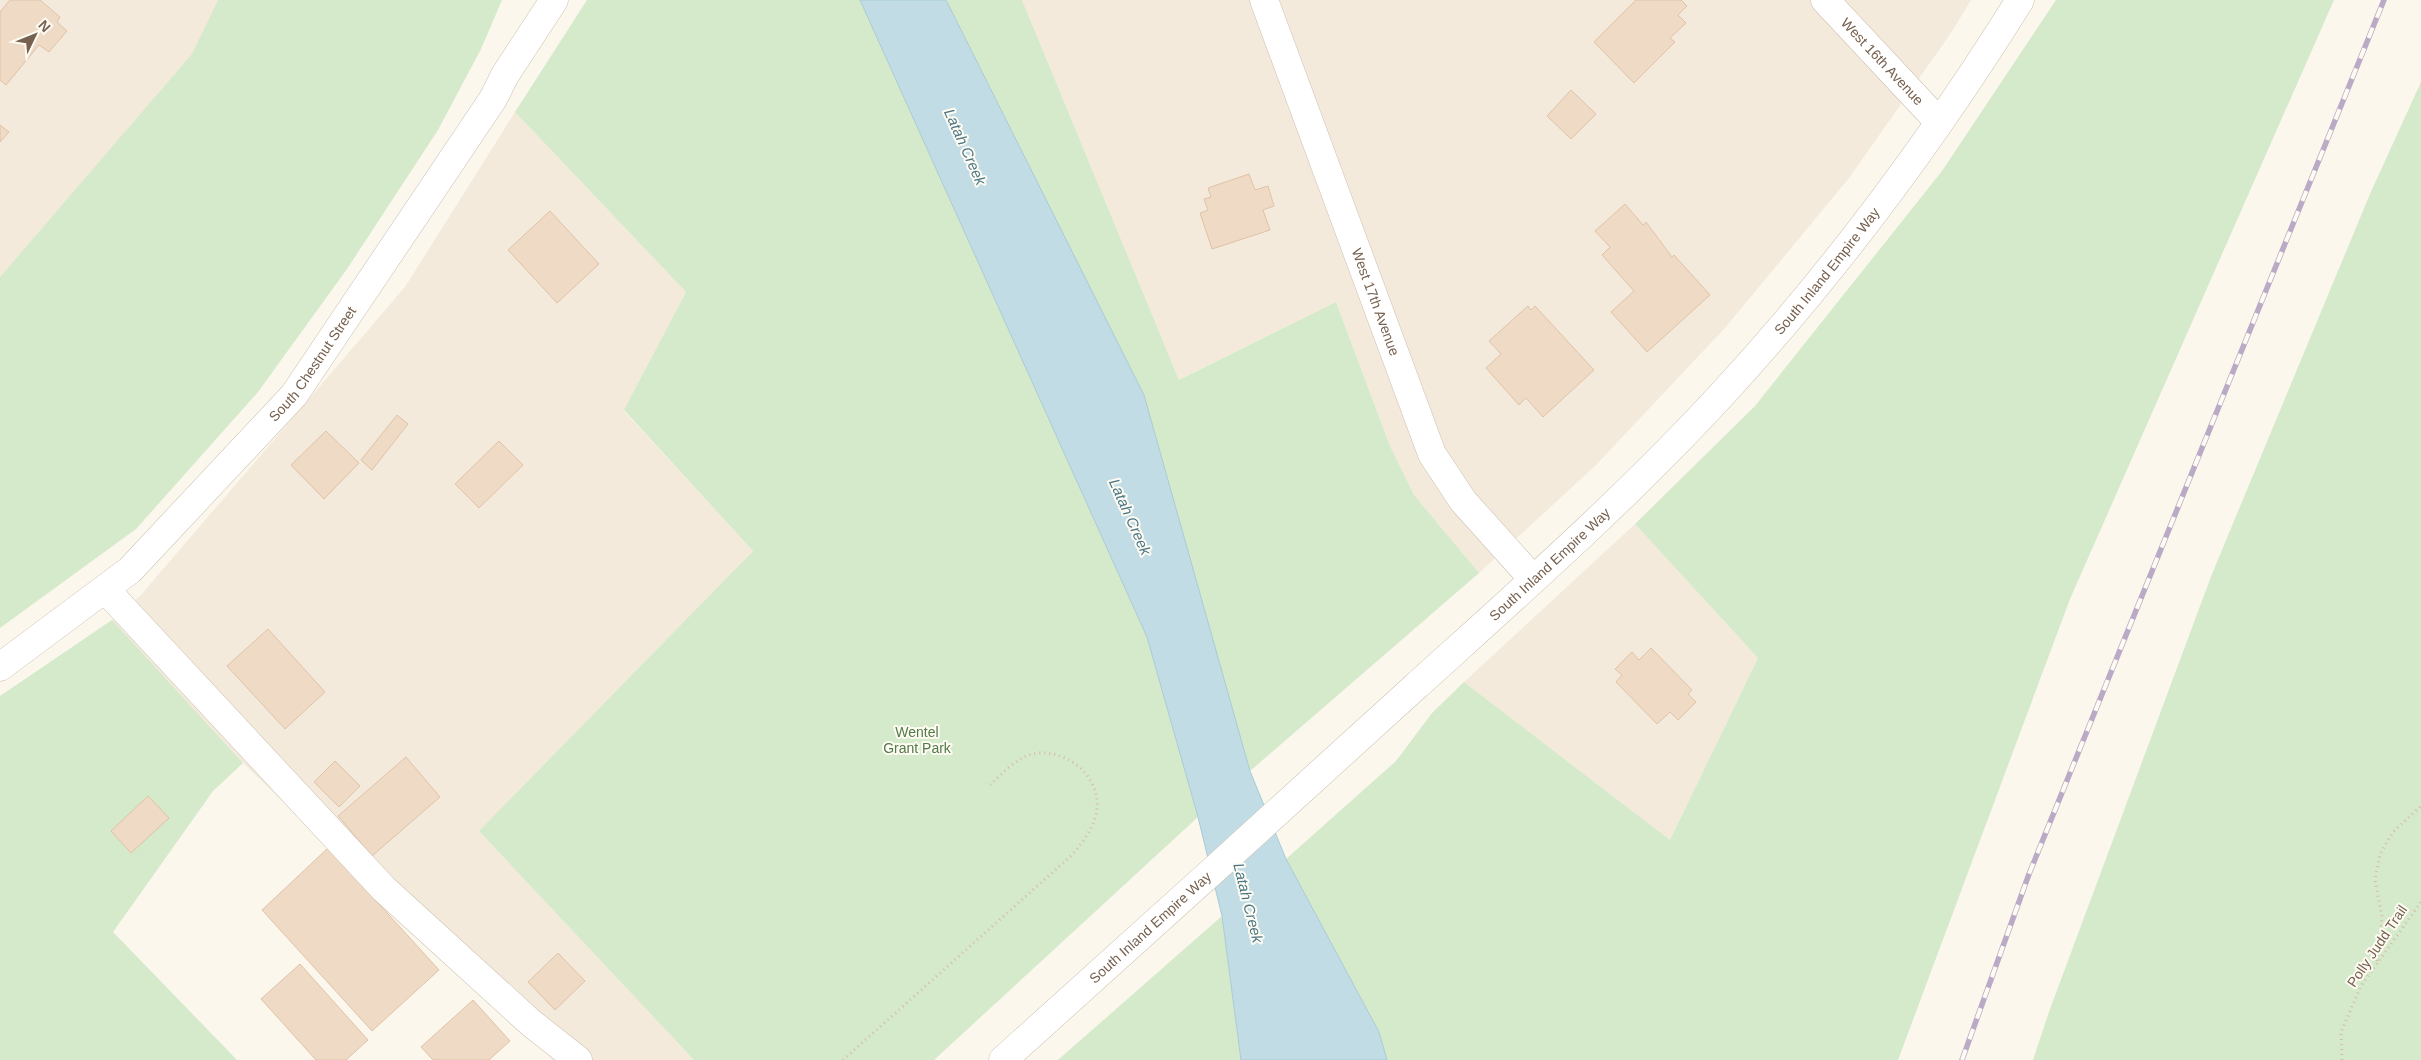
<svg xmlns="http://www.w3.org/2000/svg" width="2421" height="1060" viewBox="0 0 2421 1060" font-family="Helvetica,sans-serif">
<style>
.residential{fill:#f3eadb}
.green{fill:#d5e9cb}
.water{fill:#c1dce4;stroke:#a8cbd6}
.building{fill:#efdac6;stroke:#e0c2a7}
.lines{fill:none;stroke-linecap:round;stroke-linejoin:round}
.minor-casing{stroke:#cdc0b2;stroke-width:29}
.path{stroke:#d5bda8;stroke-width:3;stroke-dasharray:1 4;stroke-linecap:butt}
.minor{stroke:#fff;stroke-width:28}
.rail-casing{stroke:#bbaac6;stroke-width:5.5}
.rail{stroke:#fefbf3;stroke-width:4;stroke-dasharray:11;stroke-linecap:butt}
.labels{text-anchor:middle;stroke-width:4;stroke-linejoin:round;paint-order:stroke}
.street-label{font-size:14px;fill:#766150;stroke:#fefbf3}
.park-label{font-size:14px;fill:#537a49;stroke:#fefbf3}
.water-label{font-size:15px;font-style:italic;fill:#4b7887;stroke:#fefbf3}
</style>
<rect width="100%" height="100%" fill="#fbf7ec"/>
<g class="residential">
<polygon points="0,0 218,0 193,54 0,277"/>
<polygon points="1022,0 1971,0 1951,33 1849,178 1725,328 1596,465 1479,573 1414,495 1390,446 1336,302 1179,380"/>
<polygon points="515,112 686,292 624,411 753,551 479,831 694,1060 553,1060 243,763 112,620 140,596 405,287"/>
<polygon points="1635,524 1758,658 1670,840 1464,682"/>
</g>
<g class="green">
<polygon points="218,0 502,0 481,49 438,130 347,269 258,392 136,529 0,628 0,277 192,54"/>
<polygon points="587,0 860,0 1147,637 1198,817 934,1060 694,1060 479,831 753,551 624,410 686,292 515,112"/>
<polygon points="946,0 1022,0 1179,380 1336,302 1390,446 1414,495 1479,573 1250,771 1144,395"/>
<polygon points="2056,0 2334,0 2070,599 1898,1060 1387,1060 1379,1032 1286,859 1396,761 1432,713 1464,682 1670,840 1758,658 1635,524 1755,406 1942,171"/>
<polygon points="2421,82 2421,1060 2033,1060 2050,1009 2212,574 2370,194"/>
<polygon points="112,620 243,763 213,791 113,932 237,1060 0,1060 0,696"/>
<polygon points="1222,916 1241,1060 1058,1060"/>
</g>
<polygon class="water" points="860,0 946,0 1144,395 1250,771 1286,859 1379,1032 1387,1060 1241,1060 1222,916 1198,817 1147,637"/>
<g class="building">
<polygon points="10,0 40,0 60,17 57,22 67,31 49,52 39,45 6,85 0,80 0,12"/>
<polygon points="1636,0 1681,0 1687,6 1678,15 1686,23 1670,38 1675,42 1634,83 1594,42"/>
<polygon points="1571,90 1596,114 1571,139 1547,116"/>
<polygon points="0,125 9,132 0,142"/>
<polygon points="1249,174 1255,190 1268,186 1274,206 1263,210 1270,230 1212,249 1200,213 1208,210 1204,199 1211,197 1208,188"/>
<polygon points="1625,204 1643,225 1646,222 1672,257 1674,255 1710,295 1647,352 1611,312 1634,291 1602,255 1610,247 1595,231"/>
<polygon points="550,211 599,264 557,303 508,250"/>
<polygon points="1528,306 1531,310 1535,306 1594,370 1543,417 1526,398 1519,405 1486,368 1501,354 1489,341"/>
<polygon points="397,415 408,424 372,470 361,460"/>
<polygon points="326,431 359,463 324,499 291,465"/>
<polygon points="499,441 523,465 479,508 455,484"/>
<polygon points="268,629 325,692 285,729 227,666"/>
<polygon points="1651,648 1692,690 1688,694 1696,702 1678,720 1670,712 1657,724 1616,682 1622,675 1615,669 1632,652 1639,660"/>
<polygon points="406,757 440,797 372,856 338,816"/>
<polygon points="335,761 360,786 339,807 314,782"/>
<polygon points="148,796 169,818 131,853 111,831"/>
<polygon points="328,848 439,970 372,1031 262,910"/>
<polygon points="558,953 585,981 555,1010 528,982"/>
<polygon points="300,964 368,1040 346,1060 316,1060 261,999"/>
<polygon points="473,1000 510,1041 489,1060 433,1060 421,1047"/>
</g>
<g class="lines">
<g class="minor-casing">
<g id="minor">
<path id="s1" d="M1264,0L1432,454L1463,501L1533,579"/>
<path id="s2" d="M1825,0L1939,122"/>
<polyline points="105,589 384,889 531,1023 578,1060"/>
<path id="s3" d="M0,667L130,570L294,395L493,99L505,75L554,0"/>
<path id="s4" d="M1003,1060C1141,936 1278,812 1415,687C1521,591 1629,496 1726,390C1836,270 1934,138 2020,0"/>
</g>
</g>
<g class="path">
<polyline points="2377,961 2382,917 2375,880 2380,854 2393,832 2421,806"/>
<path d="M843,1060L1073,854C1084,840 1095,827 1097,808C1100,773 1061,745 1029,755C1014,760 1001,775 990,785"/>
<polyline points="2342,1060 2341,1032 2361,986 2421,902"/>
</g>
<use href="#minor" class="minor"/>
<g class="rail-casing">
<polyline id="rail" points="1962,1060 2029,874 2384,0"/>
</g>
<use href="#rail" class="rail"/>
</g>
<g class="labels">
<g class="street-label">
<text dy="5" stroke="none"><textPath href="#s2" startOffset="84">West 16th Avenue</textPath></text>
<text dy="5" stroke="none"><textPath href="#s4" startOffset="1142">South Inland Empire Way</textPath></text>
<text dy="5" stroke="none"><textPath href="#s1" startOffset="322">West 17th Avenue</textPath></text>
<text dy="5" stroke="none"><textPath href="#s3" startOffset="438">South Chestnut Street</textPath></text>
<text dy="5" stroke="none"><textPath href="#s4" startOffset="738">South Inland Empire Way</textPath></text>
<text dy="5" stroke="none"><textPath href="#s4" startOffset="198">South Inland Empire Way</textPath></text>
<text transform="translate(2377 946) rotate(-56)" y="5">Polly Judd Trail</text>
</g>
<g class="park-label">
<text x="917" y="737">Wentel<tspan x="917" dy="16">Grant Park</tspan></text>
</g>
<g class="water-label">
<text transform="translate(965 147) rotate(66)" y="5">Latah Creek</text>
<text transform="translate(1130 517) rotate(66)" y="5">Latah Creek</text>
<text transform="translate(1248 903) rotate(76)" y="5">Latah Creek</text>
</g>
</g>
<g transform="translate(35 35) rotate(47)" stroke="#fefbf3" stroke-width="4" paint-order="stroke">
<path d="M0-4L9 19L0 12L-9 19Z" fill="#766150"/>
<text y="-8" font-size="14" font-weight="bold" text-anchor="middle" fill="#766150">N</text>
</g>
</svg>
